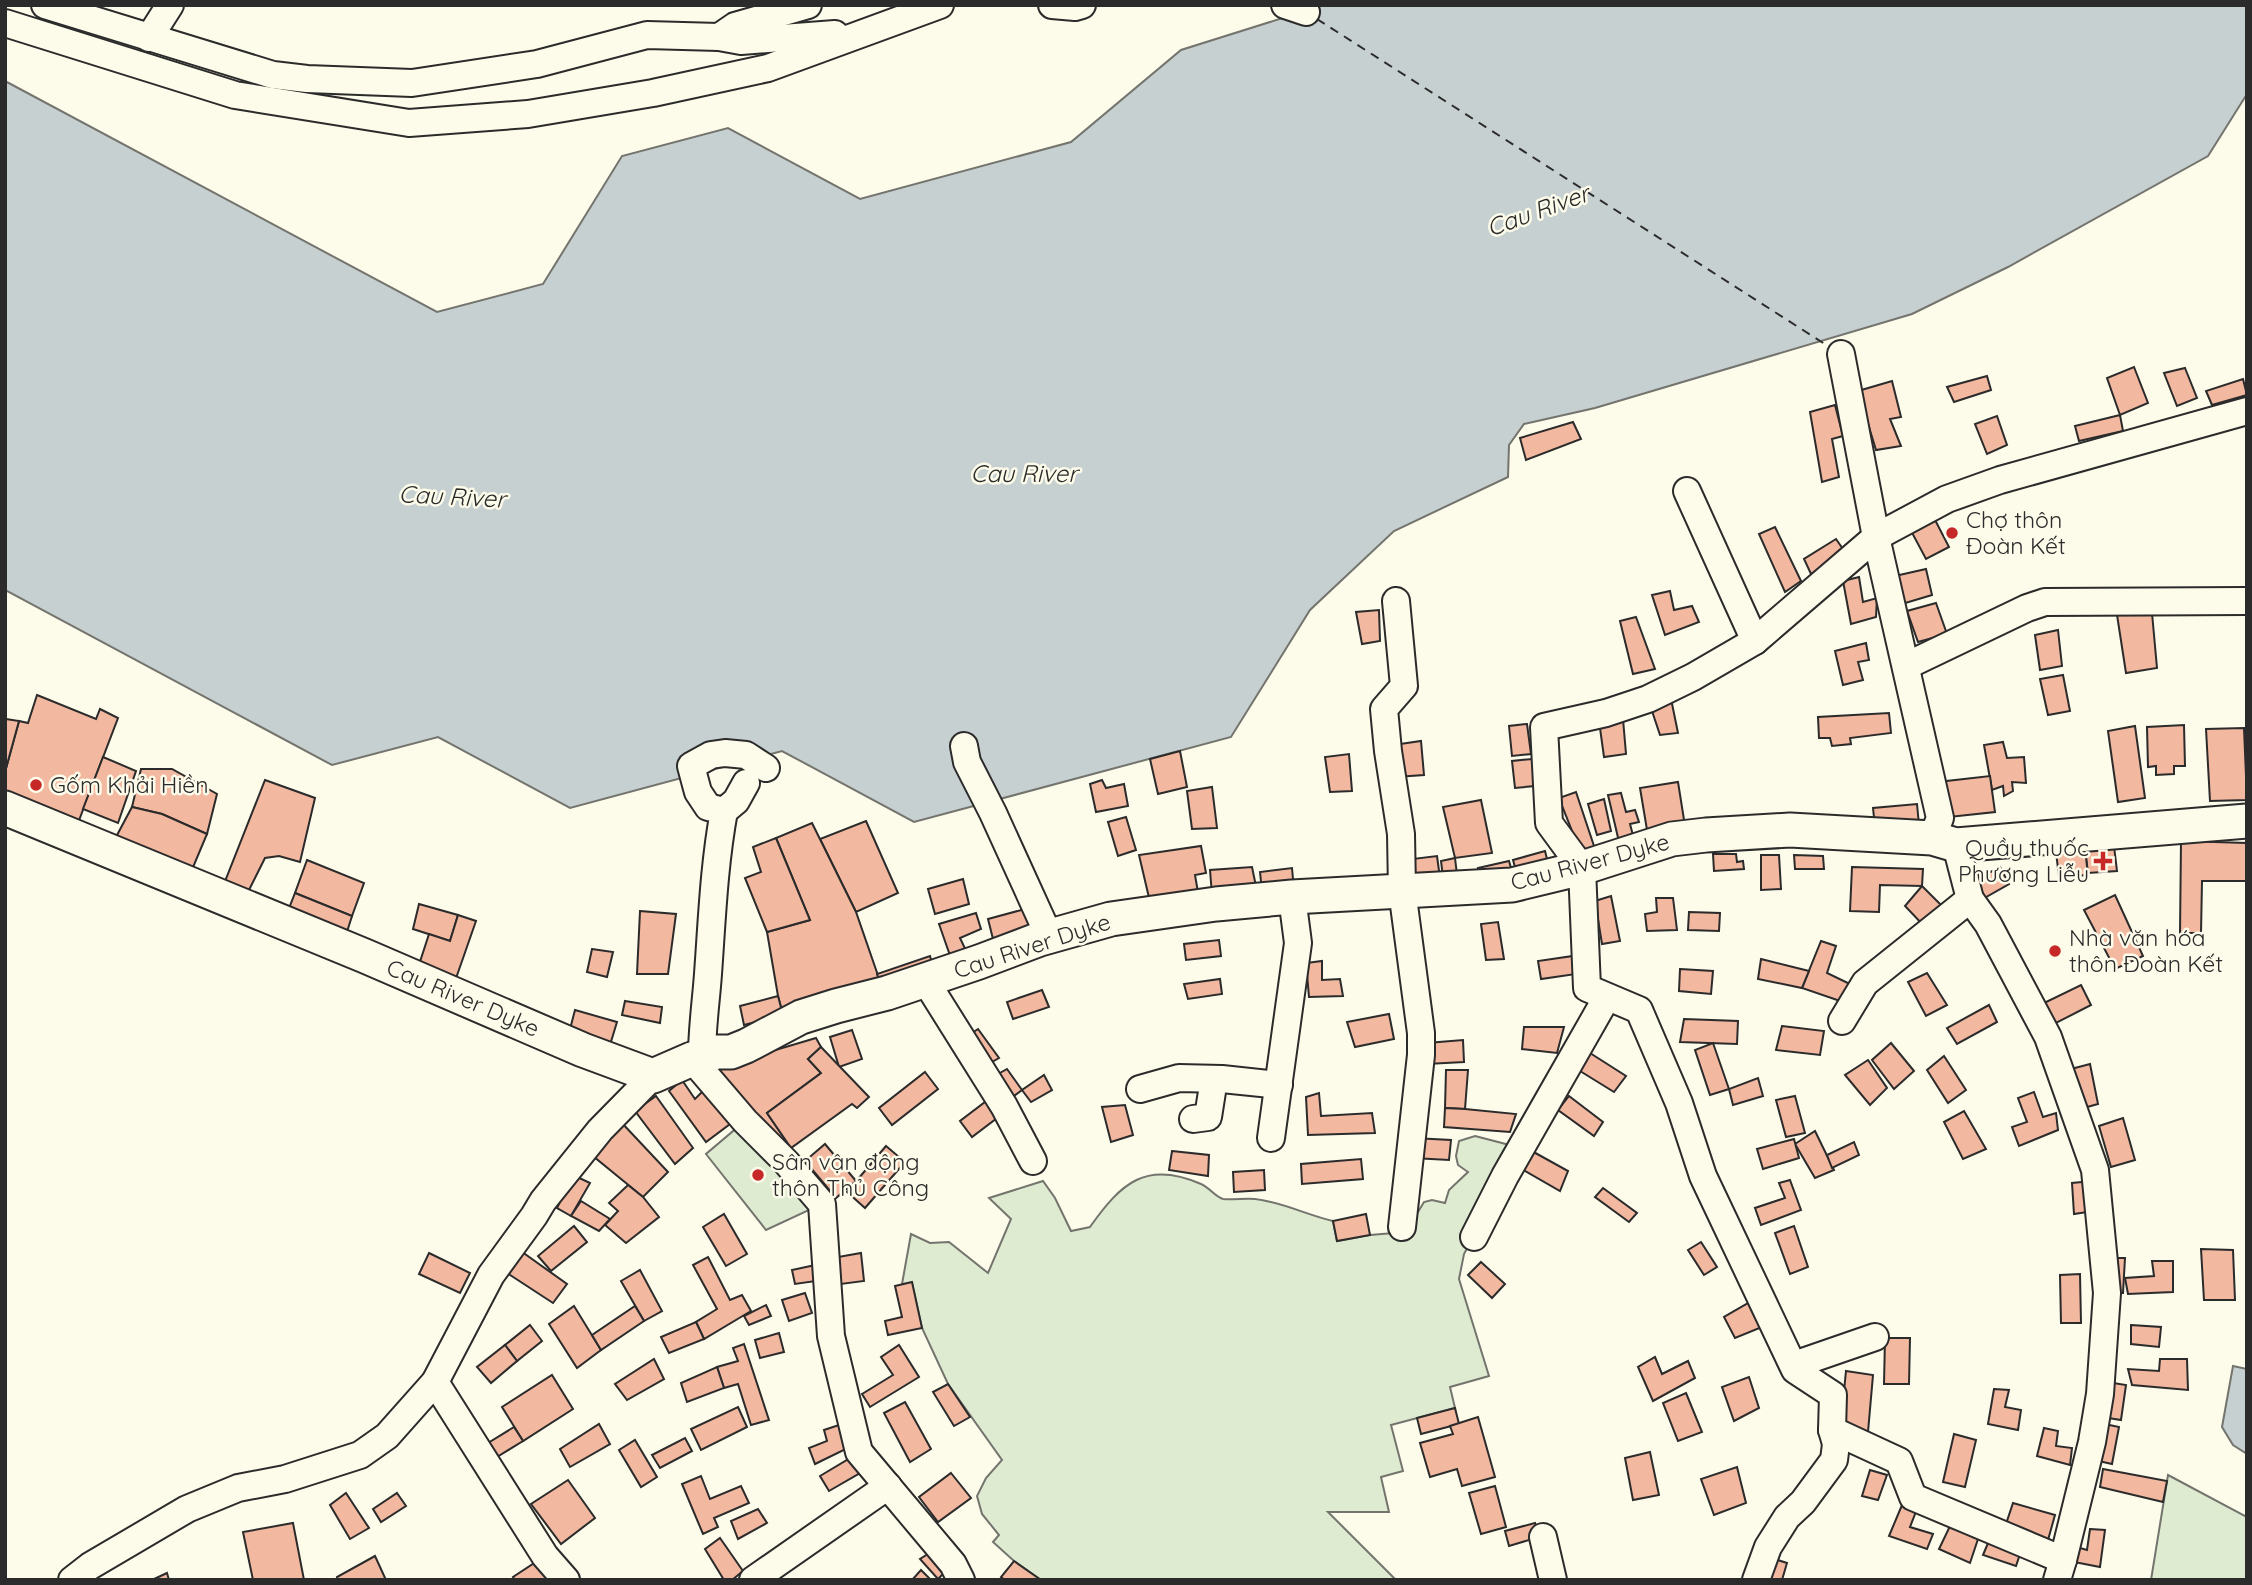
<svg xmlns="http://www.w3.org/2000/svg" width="2252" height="1585" viewBox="0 0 2252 1585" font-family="Quicksand,sans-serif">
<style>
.green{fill:#deebd1;stroke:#74746e;stroke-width:2}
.water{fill:#c7d0d0;stroke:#74746e;stroke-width:2}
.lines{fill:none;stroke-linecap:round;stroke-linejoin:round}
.ferry{stroke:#2b2b2b;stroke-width:2;stroke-dasharray:9 7;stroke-linecap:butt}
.building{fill:#f2b8a0;stroke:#2b2b2b;stroke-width:2}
.minor-casing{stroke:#2b2b2b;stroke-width:30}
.major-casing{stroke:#2b2b2b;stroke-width:37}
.minor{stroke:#fdfbea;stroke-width:26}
.major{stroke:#fdfbea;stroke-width:33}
.poi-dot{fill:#c62828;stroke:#fdfbea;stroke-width:2.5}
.labels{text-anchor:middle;stroke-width:5;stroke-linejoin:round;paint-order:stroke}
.poi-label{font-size:23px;fill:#2b2b2b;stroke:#fdfbea;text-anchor:start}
.street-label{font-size:23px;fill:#2b2b2b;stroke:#fdfbea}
.water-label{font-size:24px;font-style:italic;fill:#2b2b2b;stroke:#fdfbea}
</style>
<rect width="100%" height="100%" fill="#fdfbea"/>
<g class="green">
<polygon points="745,1121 822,1204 766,1230 706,1154"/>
<path d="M1475,1136L1521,1148L1464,1254L1459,1279L1489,1376L1450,1387L1455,1408L1391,1425L1403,1471L1381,1477L1389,1512H1328L1396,1580H1041L1014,1561L993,1542L999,1535L982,1514L977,1496L986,1478L1002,1460L948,1384L922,1328L912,1283L902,1284L911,1234L930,1243L949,1242L988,1273L1011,1219L989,1198L1043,1181L1055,1198L1071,1231L1090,1227C1121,1183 1146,1160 1201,1184C1209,1187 1215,1197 1223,1199C1234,1200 1245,1198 1255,1199C1282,1202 1307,1215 1333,1221L1337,1241L1370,1235L1406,1232L1424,1202L1432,1200L1445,1203L1449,1190L1468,1172L1458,1165L1456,1156L1459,1141Z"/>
<polygon points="2168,1475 2247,1517 2247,1580 2151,1580"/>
</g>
<g class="water">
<polygon points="1324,5 2247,5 2247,94 2208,156 2008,267 1912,314 1595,408 1524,424 1509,445 1508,477 1394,531 1310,610 1231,737 914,822 782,751 570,808 438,737 332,765 5,590 5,81 437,312 543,284 622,156 728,128 860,199 1071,142 1181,50"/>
<polygon points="2233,1366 2247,1369 2247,1454 2233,1445 2222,1427"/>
</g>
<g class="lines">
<polyline class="ferry" points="1317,19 1831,348"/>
</g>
<g class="building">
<polygon points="2134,367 2148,403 2120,415 2107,378"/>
<polygon points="2185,368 2197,398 2177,406 2164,373"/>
<polygon points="1987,376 1991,390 1954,402 1947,387"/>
<polygon points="2243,379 2247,395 2212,405 2206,391"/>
<polygon points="1892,381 1901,417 1890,419 1901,446 1876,450 1858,391"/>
<polygon points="1835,405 1843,436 1832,439 1839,477 1822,482 1810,412"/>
<polygon points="2120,415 2123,431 2079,441 2075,426"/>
<polygon points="1997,416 2007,445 1987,454 1975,424"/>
<polygon points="1573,422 1581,439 1526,460 1520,438"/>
<polygon points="1933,516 1949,547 1926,559 1910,529"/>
<polygon points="1775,527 1801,581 1785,592 1759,534"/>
<polygon points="1836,539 1845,552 1811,574 1804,559"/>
<polygon points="1926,569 1932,595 1892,607 1886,578"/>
<polygon points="1859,577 1863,602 1877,598 1876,617 1851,624 1843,581"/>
<polygon points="1670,591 1674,610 1692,606 1699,622 1665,635 1652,595"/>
<polygon points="2115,602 2151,602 2157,668 2126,673"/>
<polygon points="1936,603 1947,634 1918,642 1907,611"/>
<polygon points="1379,610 1380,641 1362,644 1356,612"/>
<polygon points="1636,617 1655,669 1633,674 1620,621"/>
<polygon points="2058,630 2062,666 2040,670 2035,635"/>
<polygon points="1866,643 1869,660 1858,662 1863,680 1843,685 1835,651"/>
<polygon points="2063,675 2070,711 2048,715 2040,679"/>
<polygon points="1669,689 1678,733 1660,735 1648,699"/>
<polygon points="37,695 96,719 100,709 118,718 78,823 5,794 5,772 19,721 28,723"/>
<polygon points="1889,713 1891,733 1850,738 1851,744 1832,746 1830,738 1819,738 1818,717"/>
<polygon points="6,719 19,721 5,772 5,723"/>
<polygon points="1623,719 1626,754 1604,757 1599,721"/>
<polygon points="1527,724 1531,754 1512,756 1509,726"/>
<polygon points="2184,725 2185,766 2174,766 2174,774 2156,775 2156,766 2148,767 2147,727"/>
<polygon points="2135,726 2145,798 2118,802 2108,731"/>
<polygon points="2244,728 2247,800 2210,801 2206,729"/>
<polygon points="1421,741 1424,775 1396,777 1393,745"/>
<polygon points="2003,742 2007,758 2024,757 2026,783 2012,782 2013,791 2004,796 2003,786 1992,790 1984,745"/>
<polygon points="1180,751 1187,787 1158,794 1150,759"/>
<polygon points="1349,754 1352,791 1330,792 1325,757"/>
<polygon points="103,757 136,771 118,823 83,809"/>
<polygon points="1532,759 1535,786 1515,788 1512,761"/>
<polygon points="141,769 172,769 217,794 207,834 162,814 132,807"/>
<polygon points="1990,776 1995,812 1940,818 1938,782"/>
<polygon points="265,780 315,798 300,862 279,856 265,858 247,894 224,884"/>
<polygon points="1102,780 1106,788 1124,784 1128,806 1096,812 1090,784"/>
<polygon points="1678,782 1685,826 1647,830 1640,788"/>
<polygon points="1212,787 1217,828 1192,829 1187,791"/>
<polygon points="1576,792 1595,849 1582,856 1559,798"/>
<polygon points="1621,793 1626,812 1635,810 1639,822 1630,824 1635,843 1620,846 1608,795"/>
<polygon points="1604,799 1611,831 1597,835 1588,804"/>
<polygon points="1481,800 1492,853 1455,858 1443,807"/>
<polygon points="1917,804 1919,825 1875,827 1873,808"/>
<polygon points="132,807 162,814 207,834 186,884 108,852"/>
<polygon points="1126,817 1136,850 1118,856 1108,822"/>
<polygon points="866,821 898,893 856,912 820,839"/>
<polygon points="812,823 856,912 882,987 783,1015 778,996 767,932 810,920 776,838"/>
<polygon points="776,838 810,920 767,932 745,878 761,872 753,847"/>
<polygon points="2181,841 2247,843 2247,881 2202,881 2201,933 2180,933"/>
<polygon points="1201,846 1206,873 1195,875 1199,898 1150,902 1139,855"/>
<polygon points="2114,846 2117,871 2088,873 2085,849"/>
<polygon points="2085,849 2088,875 2059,877 2056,852"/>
<polygon points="1545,851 1550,871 1518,878 1513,860"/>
<polygon points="1713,854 1736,854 1737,862 1743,861 1744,869 1714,871"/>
<polygon points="1761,855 1779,855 1781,889 1761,890"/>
<polygon points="1794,855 1823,856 1824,869 1795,869"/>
<polygon points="1437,856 1440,878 1408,884 1404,860"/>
<polygon points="1455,858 1458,883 1444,885 1441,861"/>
<polygon points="307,860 364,883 352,916 295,893"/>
<polygon points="1509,861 1514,878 1482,885 1478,868"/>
<polygon points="1252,867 1257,891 1212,895 1210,870"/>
<polygon points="1852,867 1923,869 1922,886 1880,885 1879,912 1850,911"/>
<polygon points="2000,867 2009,884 1981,900 1971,882"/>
<polygon points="1292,868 1294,890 1262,891 1260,872"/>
<polygon points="963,879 969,904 935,914 928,889"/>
<polygon points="1922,886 1946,910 1926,928 1905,906"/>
<polygon points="295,893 352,916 345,938 286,916"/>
<polygon points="2115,895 2143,956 2115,969 2084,910"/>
<polygon points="1611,896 1620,941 1602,944 1595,901"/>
<polygon points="1656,898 1673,898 1677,930 1647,931 1645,914 1657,912"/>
<polygon points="419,904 458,915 450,941 413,929"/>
<polygon points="1025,909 1030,929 993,939 988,919"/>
<polygon points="640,911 676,914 668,974 637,974"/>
<polygon points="1689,912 1720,913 1719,931 1688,930"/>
<polygon points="976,913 981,929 960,938 970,959 953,964 939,924"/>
<polygon points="458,915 476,921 454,984 417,971 429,934 450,941"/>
<polygon points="1498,922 1504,959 1486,960 1481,924"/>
<polygon points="1219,940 1221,956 1186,960 1184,944"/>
<polygon points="1821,941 1836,946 1827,973 1852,985 1843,1002 1802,988"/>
<polygon points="592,949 613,952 607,977 587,972"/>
<polygon points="930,956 934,970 882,987 877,974"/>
<polygon points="1573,956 1576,974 1541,979 1538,961"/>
<polygon points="1761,959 1809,971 1802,988 1758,979"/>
<polygon points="1322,961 1322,980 1340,979 1343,996 1309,997 1306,963"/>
<polygon points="1680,969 1713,971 1711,994 1679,991"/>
<polygon points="1927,973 1947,1005 1926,1016 1908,982"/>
<polygon points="1220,979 1222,994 1188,999 1184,984"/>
<polygon points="2081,985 2091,1005 2052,1025 2042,1004"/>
<polygon points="1042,990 1049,1007 1013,1019 1007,1002"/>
<polygon points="778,996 783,1015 744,1025 740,1006"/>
<polygon points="625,1001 662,1007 660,1023 622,1015"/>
<polygon points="1989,1005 1997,1022 1957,1044 1947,1028"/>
<polygon points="575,1010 617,1022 610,1045 569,1033"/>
<polygon points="1389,1014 1394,1039 1355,1047 1347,1022"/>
<polygon points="1684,1019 1738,1021 1737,1044 1680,1042"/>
<polygon points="1782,1026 1824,1031 1820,1055 1776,1050"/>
<polygon points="1524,1027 1564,1027 1557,1053 1522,1049"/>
<polygon points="978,1029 999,1058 985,1066 966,1037"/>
<polygon points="852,1030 862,1059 839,1067 830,1037"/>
<polygon points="816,1038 821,1047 808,1059 821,1073 767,1113 791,1148 784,1155 708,1070"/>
<polygon points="1463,1040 1464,1062 1427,1064 1427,1043"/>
<polygon points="1713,1043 1729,1089 1710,1095 1695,1050"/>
<polygon points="1891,1043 1914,1071 1894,1089 1872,1060"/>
<polygon points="821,1047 869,1097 857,1108 852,1104 791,1148 767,1113 821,1073 808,1059"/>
<polygon points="1590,1053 1626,1076 1614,1092 1580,1071"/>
<polygon points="1944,1056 1966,1090 1948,1103 1927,1070"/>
<polygon points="1868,1060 1887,1088 1870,1105 1845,1075"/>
<polygon points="2090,1064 2098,1104 2080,1109 2071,1069"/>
<polygon points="1007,1069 1022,1090 1007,1101 991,1078"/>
<polygon points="1446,1070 1468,1070 1465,1109 1445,1108"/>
<polygon points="925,1072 938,1089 892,1125 879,1108"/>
<polygon points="1044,1075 1052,1090 1031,1102 1022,1090"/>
<polygon points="1758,1078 1763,1096 1733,1105 1729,1089"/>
<polygon points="682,1080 695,1099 703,1091 730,1124 706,1142 669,1091"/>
<polygon points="2034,1092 2043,1117 2056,1113 2058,1130 2019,1146 2012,1127 2027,1122 2018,1098"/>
<polygon points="1319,1093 1321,1116 1372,1113 1375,1133 1308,1135 1306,1097"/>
<polygon points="656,1096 693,1148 675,1164 635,1111"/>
<polygon points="1569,1096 1603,1122 1594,1136 1558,1110"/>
<polygon points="1795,1096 1805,1133 1786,1137 1776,1100"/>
<polygon points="989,1099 1001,1115 972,1137 960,1121"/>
<polygon points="1125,1105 1133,1135 1111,1142 1102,1107"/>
<polygon points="1445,1108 1465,1109 1516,1114 1510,1132 1444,1127"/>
<polygon points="1964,1111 1986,1149 1963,1159 1944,1122"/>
<polygon points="2123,1118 2135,1160 2111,1167 2099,1126"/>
<polygon points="621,1122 668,1172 643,1197 593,1156"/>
<polygon points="1815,1131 1834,1170 1815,1178 1795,1144"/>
<polygon points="1413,1138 1451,1140 1449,1160 1413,1158"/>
<polygon points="1794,1139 1799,1158 1763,1169 1757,1149"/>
<polygon points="1854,1142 1859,1155 1832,1168 1827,1155"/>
<polygon points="825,1144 856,1181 836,1198 805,1161"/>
<polygon points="886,1146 905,1162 865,1208 847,1192"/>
<polygon points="1530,1150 1568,1171 1560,1191 1520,1168"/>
<polygon points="1172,1151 1209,1155 1208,1176 1169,1170"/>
<polygon points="1361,1159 1363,1179 1302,1184 1301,1164"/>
<polygon points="1264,1170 1265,1190 1234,1192 1233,1172"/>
<polygon points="573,1175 590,1183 571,1216 557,1208"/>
<polygon points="1790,1180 1801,1210 1761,1225 1755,1208 1785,1198 1779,1183"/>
<polygon points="2092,1181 2094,1211 2074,1214 2072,1183"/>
<polygon points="628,1185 643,1197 659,1217 626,1243 605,1225 618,1211 609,1203"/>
<polygon points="1603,1188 1637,1213 1629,1222 1595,1197"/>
<polygon points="581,1201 610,1219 599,1231 571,1216"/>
<polygon points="724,1214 747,1254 726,1266 703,1227"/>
<polygon points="1366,1214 1370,1235 1337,1241 1333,1221"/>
<polygon points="574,1226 587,1242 551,1271 538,1256"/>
<polygon points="1794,1226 1808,1267 1790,1274 1775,1233"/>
<polygon points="1701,1242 1717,1267 1704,1275 1688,1250"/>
<polygon points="518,1249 567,1284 553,1303 504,1271"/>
<polygon points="2201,1249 2233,1250 2235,1300 2204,1300"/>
<polygon points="429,1253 470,1273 460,1293 419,1274"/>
<polygon points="861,1253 864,1281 841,1284 838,1257"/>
<polygon points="708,1257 730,1300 742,1295 751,1311 704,1339 696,1322 717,1309 693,1265"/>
<polygon points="2113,1258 2125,1258 2123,1293 2112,1293"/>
<polygon points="2152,1261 2173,1261 2173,1292 2128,1294 2125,1278 2154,1276"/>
<polygon points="1481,1262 1505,1284 1492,1298 1468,1275"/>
<polygon points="820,1264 823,1280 795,1284 792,1270"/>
<polygon points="640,1270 662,1311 644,1321 621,1281"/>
<polygon points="2080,1274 2081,1323 2061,1323 2060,1275"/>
<polygon points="912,1282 922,1328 888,1335 885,1321 902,1317 895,1286"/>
<polygon points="805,1293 812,1313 789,1321 782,1300"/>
<polygon points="1750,1302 1762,1327 1735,1338 1724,1317"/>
<polygon points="766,1305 771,1316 749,1325 744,1316"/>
<polygon points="574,1306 601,1350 577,1368 549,1324"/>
<polygon points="635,1306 644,1321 601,1350 592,1335"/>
<polygon points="696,1322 704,1339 669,1353 661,1337"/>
<polygon points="530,1325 542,1341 517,1361 505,1345"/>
<polygon points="2131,1325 2161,1327 2159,1347 2131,1344"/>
<polygon points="779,1333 784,1352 760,1358 755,1340"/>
<polygon points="1885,1338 1910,1338 1909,1384 1884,1384"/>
<polygon points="744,1344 769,1420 751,1425 738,1384 724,1388 717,1367 738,1361 733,1348"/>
<polygon points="505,1345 517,1361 491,1383 477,1367"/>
<polygon points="899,1345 919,1377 870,1407 862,1394 893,1375 881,1357"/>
<polygon points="1655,1357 1662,1374 1688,1361 1695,1378 1653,1401 1638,1367"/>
<polygon points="654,1359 664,1379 627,1400 615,1384"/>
<polygon points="2160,1359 2187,1359 2188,1390 2132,1385 2128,1369 2159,1371"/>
<polygon points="717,1367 724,1388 687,1402 681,1383"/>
<polygon points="1846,1371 1873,1375 1868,1432 1840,1431"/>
<polygon points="552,1375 573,1409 523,1441 502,1407"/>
<polygon points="1749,1377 1759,1408 1734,1421 1722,1387"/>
<polygon points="2107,1382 2126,1385 2121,1420 2102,1417"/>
<polygon points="948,1384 970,1417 954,1426 933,1392"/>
<polygon points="1994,1389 2009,1390 2005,1407 2021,1410 2018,1430 1988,1424"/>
<polygon points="1686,1393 1702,1432 1678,1441 1663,1403"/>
<polygon points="905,1402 931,1449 910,1462 884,1413"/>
<polygon points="738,1407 747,1427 701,1450 691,1429"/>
<polygon points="1455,1408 1459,1424 1421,1434 1417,1418"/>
<polygon points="1478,1417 1495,1477 1462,1486 1457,1469 1430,1477 1420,1443 1453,1434 1450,1426"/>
<polygon points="848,1422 852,1446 815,1464 809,1448 827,1441 824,1430"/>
<polygon points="2100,1423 2119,1427 2112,1464 2094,1460"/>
<polygon points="599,1424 610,1444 570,1467 560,1449"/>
<polygon points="514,1427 523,1441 497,1457 488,1443"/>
<polygon points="2044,1428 2058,1431 2056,1446 2072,1448 2070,1465 2037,1456"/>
<polygon points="1954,1434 1976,1440 1965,1487 1943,1482"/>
<polygon points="685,1438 692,1451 660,1468 652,1455"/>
<polygon points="635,1440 657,1477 641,1487 619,1450"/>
<polygon points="1650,1452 1659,1495 1633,1500 1625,1458"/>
<polygon points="852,1457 860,1473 829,1491 820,1476"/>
<polygon points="1737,1467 1746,1503 1714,1515 1701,1479"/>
<polygon points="2103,1469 2167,1481 2163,1502 2100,1487"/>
<polygon points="1870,1470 1887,1475 1878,1500 1862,1496"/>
<polygon points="951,1473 971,1498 938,1522 919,1497"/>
<polygon points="701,1476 710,1499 741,1486 749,1503 714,1518 718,1527 703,1534 682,1484"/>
<polygon points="568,1480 595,1518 561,1544 531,1504"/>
<polygon points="1495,1486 1506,1527 1481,1534 1469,1493"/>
<polygon points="346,1493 369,1528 350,1539 330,1505"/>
<polygon points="397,1493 406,1506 381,1522 373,1509"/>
<polygon points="2013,1503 2055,1515 2048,1540 2005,1527"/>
<polygon points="1902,1505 1917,1509 1910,1527 1933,1534 1927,1549 1889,1536"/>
<polygon points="758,1509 767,1523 738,1539 731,1521"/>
<polygon points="293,1523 304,1580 253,1580 243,1532"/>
<polygon points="1535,1523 1539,1537 1509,1546 1505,1531"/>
<polygon points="1950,1526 1978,1539 1970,1563 1939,1549"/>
<polygon points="2090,1529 2105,1530 2100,1567 2069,1561 2073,1546 2087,1550"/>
<polygon points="720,1538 743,1571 732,1580 724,1580 705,1549"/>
<polygon points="1988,1543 2020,1554 2016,1566 1983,1555"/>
<polygon points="939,1547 953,1564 938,1579 920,1559"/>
<polygon points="375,1556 386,1580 338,1580 337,1577"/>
<polygon points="545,1556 558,1580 515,1580 513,1577"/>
<polygon points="1768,1557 1787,1563 1782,1580 1759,1580"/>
<polygon points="1014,1561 1041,1580 1005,1580 1001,1577"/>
<polygon points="921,1570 931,1580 912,1580"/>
<polygon points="167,1573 169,1580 152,1580"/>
</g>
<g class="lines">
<g class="minor-casing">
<g id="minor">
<polyline points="45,5 273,75 307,79 412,83 537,64 647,35 719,37 741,41 835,34"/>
<polyline points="1052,5 1075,7 1082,5"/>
<polyline points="1285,5 1306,12"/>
<polyline points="5,23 235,95 409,123 528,114 653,93 768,68 940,5"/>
<polyline points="719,37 735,26 808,5"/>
<polyline points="149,38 170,5"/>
<polyline points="1841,354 1876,537 1940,818 1932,838"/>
<polyline points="1687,491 1755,641"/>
<polyline points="1396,601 1404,686 1384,709 1388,751 1401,834 1402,890 1421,1033 1421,1055 1402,1227"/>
<polyline points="1906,666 2027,608 2045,602 2247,601"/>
<polyline points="964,746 967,762 993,813 1049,936"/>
<polyline points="724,811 736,801 746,783"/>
<polyline points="1956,845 1970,899 1988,924 2048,1037 2095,1170 2107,1293 2100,1394 2092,1442 2063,1560 2057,1580"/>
<polyline points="925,980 1004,1106 1033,1161"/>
<polyline points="1842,1021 1865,983 1970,899"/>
<path d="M702,1056C702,1028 706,1002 708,974C712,919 714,865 724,811L708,807L698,792L691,766L711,755L725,753L746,755L766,768"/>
<polyline points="692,1059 745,1121 786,1162 822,1204 831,1336 859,1452 953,1564 961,1580"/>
<polyline points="1140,1089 1179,1078 1222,1079 1279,1085"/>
<polyline points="1193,1119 1208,1117 1214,1079"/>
<polyline points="1271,1138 1298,943 1292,897"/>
<polyline points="1474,1237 1505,1176 1607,997"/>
<polyline points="1794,1365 1875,1337"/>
<polyline points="435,1382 545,1556 566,1580"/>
<polyline points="1832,1430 1899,1461 1913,1497 2063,1560"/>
<polyline points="1543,1537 1553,1580"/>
<polyline points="72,1580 90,1566 187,1509 238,1488 285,1479 360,1455 387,1436 435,1382 491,1275 534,1216 543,1201 600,1130 653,1076"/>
<polyline points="753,1580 888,1486"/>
<polyline points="1756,1580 1768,1547 1787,1517 1803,1502 1834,1460 1836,1444 1832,1430 1833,1395 1795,1370 1703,1176 1679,1103 1639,1010 1587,988 1582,868 1549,823 1544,727 1606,713 1648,699 1693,677 1755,641 1876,537 1947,499 2000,480 2247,411"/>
</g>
</g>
<g class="major-casing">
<polyline id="major" points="5,808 365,956 583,1050 653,1076 692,1059 717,1052 731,1052 746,1046 801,1017 836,1006 887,993 979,962 1040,939 1111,919 1216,904 1292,897 1512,885 1582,868 1672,839 1706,835 1790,830 1932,838 1956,845 2247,821"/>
</g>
<use href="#minor" class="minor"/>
<use href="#major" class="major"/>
</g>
<g class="poi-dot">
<circle cx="1952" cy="533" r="7"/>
<circle cx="36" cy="785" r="7"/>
<path d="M2099.5 850.5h7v7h7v7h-7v7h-7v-7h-7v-7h7z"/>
<circle cx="2055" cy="951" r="7"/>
<circle cx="758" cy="1175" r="7"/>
</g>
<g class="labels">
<g class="poi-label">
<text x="1966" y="528">Chợ thôn<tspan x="1966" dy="26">Đoàn Kết</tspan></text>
<text x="50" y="793">Gốm Khải Hiền</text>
<text x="2089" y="856" text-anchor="end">Quầy thuốc<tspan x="2089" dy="26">Phương Liễu</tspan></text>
<text x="2069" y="946">Nhà văn hóa<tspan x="2069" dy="26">thôn Đoàn Kết</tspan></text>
<text x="772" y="1170">Sân vận động<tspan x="772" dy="26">thôn Thủ Công</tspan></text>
</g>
<g class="street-label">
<text transform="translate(1590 862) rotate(-15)" y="8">Cau River Dyke</text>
<text transform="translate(1032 946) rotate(-18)" y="8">Cau River Dyke</text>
<text transform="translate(463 998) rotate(23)" y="8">Cau River Dyke</text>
</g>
<g class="water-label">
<text transform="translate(1538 211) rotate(-20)" y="8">Cau River</text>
<text x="1024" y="482">Cau River</text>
<text transform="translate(452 497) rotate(3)" y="8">Cau River</text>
</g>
</g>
<rect width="2252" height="1585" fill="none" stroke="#2b2b2b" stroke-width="14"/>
</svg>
